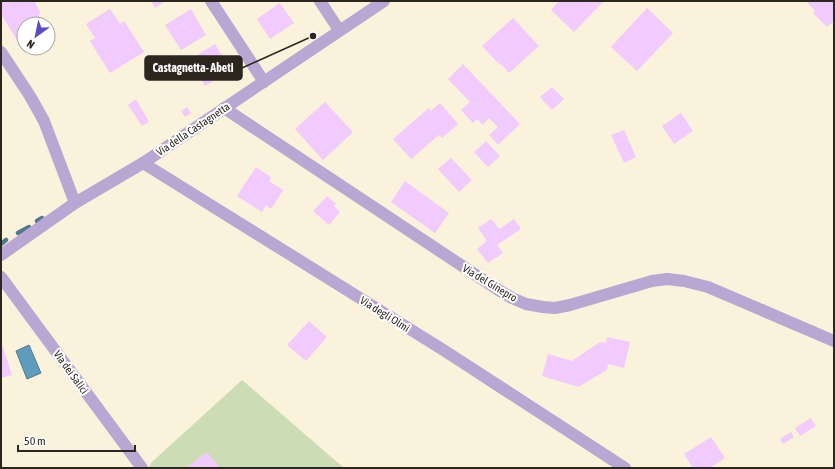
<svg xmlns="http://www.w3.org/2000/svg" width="835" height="469" viewBox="0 0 835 469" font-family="'Asap Condensed',sans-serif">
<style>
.green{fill:#ccdcb4}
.water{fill:#5e9cbe;stroke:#4f798e}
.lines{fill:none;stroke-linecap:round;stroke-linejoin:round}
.stream{stroke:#4f798e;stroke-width:4.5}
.building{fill:#f1cafe}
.minor{stroke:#b8a7d2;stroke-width:12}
.labels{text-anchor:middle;stroke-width:4;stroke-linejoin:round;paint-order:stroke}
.street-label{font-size:11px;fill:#2b271f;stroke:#fff}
.leader{fill:none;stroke:#2b271f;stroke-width:1.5}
.callout-dot{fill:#2b271f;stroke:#fff;stroke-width:1.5}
.callout{fill:#2b271f;stroke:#2b271f;stroke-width:1.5}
.callout-label{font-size:12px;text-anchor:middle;font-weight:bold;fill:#fff}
</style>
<rect width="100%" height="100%" fill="#faf2db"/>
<polygon class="green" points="242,380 344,468 148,468 152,462"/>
<polygon class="water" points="29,345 41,373 27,379 16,351"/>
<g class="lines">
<g class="stream">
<polyline points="37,221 42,218"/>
<polyline points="18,233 29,227"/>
<polyline points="1,244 6,240"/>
</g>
</g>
<g class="building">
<polygon points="1,1 34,1 40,11 38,24 24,24 24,43 20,45 1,14"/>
<polygon points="151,1 166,1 155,8"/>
<polygon points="559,1 604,1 574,32 551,10"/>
<polygon points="806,1 834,1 834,21 827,27 813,13 815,11"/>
<polygon points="280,3 294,23 270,39 257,19"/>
<polygon points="647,8 673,33 637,71 611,47"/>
<polygon points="110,9 120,24 124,21 144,52 110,73 90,41 95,38 86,24"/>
<polygon points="191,9 206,35 181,50 165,25"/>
<polygon points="513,18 539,46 509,73 501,64 500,65 482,46"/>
<polygon points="215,44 231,70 205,86 189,60"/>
<polygon points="463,64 520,124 498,145 489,135 498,127 489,118 483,125 477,119 473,123 461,110 470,102 448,79"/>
<polygon points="552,87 564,99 552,110 540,97"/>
<polygon points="136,99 149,122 142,126 128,105"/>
<polygon points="325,102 353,132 323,160 295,129"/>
<polygon points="440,103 458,124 442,138 439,135 411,159 393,139 429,108 431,111"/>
<polygon points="187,107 191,113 185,117 181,111"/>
<polygon points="681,113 693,131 674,144 662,126"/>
<polygon points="624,130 636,157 624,163 611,135"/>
<polygon points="486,141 500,156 488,167 474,152"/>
<polygon points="451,158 472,180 459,192 438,169"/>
<polygon points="256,167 271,177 269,181 283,190 271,209 266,205 262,212 237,196"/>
<polygon points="405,181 449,213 435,233 391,202"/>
<polygon points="327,196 336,204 334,206 340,212 329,225 313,211"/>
<polygon points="491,219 499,229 514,219 521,229 497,245 503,253 488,263 477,249 487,241 478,228"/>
<polygon points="309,321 327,337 306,361 287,345"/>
<polygon points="607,337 630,342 624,368 608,364 607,370 578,387 542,376 548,354 572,361 600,342 606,343"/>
<polygon points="1,341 12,375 1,378"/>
<polygon points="811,418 816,426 800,436 795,428"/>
<polygon points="791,432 794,437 783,444 780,439"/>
<polygon points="711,437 725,458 710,468 693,468 684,454"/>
<polygon points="207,452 220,468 186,468"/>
</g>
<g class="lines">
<g class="minor">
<polyline points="211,1 264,82"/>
<polyline points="320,1 339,30"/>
<polyline points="1,52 30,96 44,121 75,203"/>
<polyline points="224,108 497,289 512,298 526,304 543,307 555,308 570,305 652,281 667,279 684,281 708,287 834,341"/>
<polyline points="143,163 445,351 625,468"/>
<polyline points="1,255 75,203 143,163 384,1"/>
<polyline points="1,277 142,468"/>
</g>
</g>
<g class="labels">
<g class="street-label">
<text transform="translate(193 129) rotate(-34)" y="4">Via della Castagnetta</text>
<text transform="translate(490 283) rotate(31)" y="4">Via del Ginepro</text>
<text transform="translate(385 314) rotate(32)" y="4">Via degli Olmi</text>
<text transform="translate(71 372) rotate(54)" y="4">Via dei Salici</text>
</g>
</g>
<path class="leader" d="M313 36L242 68"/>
<circle class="callout-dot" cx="313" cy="36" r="4"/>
<rect class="callout" x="145" y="56" width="97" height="24" rx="4"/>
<g class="callout-label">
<text x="193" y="72">Castagnetta- Abeti</text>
</g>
<rect width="835" height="469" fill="none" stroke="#2b271f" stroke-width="4"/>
<g transform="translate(36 36) rotate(213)"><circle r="19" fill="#ffffff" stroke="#aaa9a5"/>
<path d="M0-3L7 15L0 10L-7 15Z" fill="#5a4bc3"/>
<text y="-6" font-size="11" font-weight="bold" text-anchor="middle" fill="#2b271f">N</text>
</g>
<path d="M18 445v6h117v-6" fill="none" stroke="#2b271f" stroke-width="2"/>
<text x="24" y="445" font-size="12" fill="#2b271f" stroke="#ffffff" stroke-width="3" paint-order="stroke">50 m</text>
</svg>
